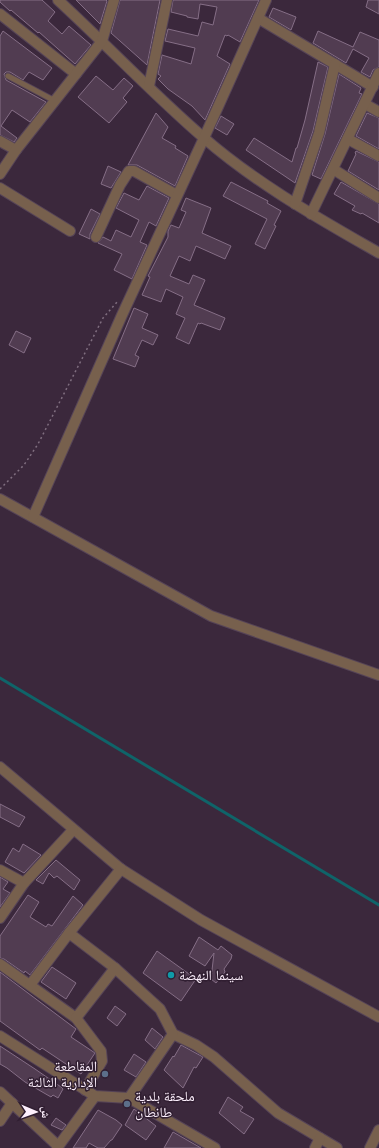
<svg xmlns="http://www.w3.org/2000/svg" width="379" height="1148" viewBox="0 0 379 1148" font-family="'DM Sans','Noto Naskh Arabic',sans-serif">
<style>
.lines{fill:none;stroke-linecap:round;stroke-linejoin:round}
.stream{stroke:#0f6469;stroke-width:3}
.building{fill:#513c51;stroke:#856e86}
.lane-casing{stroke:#564457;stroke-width:7}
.street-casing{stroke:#564457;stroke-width:12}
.path{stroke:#806f80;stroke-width:1.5;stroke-dasharray:2 3;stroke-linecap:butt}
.lane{stroke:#77604d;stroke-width:5}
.street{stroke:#77604d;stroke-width:10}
.culture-dot{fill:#0f9aa8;stroke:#301e31;stroke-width:1.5}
.service-dot{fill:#5c6f8a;stroke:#301e31;stroke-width:1.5}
.labels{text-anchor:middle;stroke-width:3;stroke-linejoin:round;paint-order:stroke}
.poi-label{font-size:14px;fill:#fdf0fd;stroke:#301e31;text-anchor:start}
</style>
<rect width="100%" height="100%" fill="#3b283c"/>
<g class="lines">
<polyline class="stream" points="0,678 379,905"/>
</g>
<g class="building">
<polygon points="0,0 42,0 55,12 48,21 62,34 69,26 91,45 75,64 39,32 38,33 11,10 10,11 0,2"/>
<polygon points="76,0 106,0 107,1 100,24"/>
<polygon points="120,0 160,0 147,65 111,33"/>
<polygon points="173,0 259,0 240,42 228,35 227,36 225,35 217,56 230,64 205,120 192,106 168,89 158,79 161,76 158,74 162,55 191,64 195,48 165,41 168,29 198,36 202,22 213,25 217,7 200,4 198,19 187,17 187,16 171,12"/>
<polygon points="368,0 379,0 379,14 366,7"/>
<polygon points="273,8 296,17 291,30 269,17"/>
<polygon points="3,31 52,68 43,80 29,72 23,80 10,72 6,72 4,74 6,80 46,102 30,122 12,110 1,126 17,138 14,142 0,135 0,36"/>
<polygon points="318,31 353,47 360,32 379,40 379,67 373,70 370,77 361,72 369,58 353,49 346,63 313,43"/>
<polygon points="318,62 328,67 313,131 295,183 246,150 254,138 292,162 296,148 297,148 305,120"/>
<polygon points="339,74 361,88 359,93 362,94 321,179 312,175 325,134"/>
<polygon points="96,76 113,90 124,78 133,86 123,98 127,102 109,123 78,97"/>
<polygon points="156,113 168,127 162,138 176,146 175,148 188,156 175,186 137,165 128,165"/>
<polygon points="367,113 379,118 379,149 356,136"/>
<polygon points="221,116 234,124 227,135 215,128"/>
<polygon points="356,151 379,162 379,190 348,171 356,154 355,153"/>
<polygon points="108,166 121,172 111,188 101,184"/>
<polygon points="231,182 268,201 267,203 281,211 274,225 276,226 265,249 255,244 267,219 223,196"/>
<polygon points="341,182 379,204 379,223 362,213 361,214 352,210 355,206 334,194"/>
<polygon points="147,186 169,198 156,226 149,222 140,242 147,245 132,279 114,270 122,254 98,243 103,237 111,241 116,230 131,237 139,220 116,208 124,193 139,200"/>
<polygon points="186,198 211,208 202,233 231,246 225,259 196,246 190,261 179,256 170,276 189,284 193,275 205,280 194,305 225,318 220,330 201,323 200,324 198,323 189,344 176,338 185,318 176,314 183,297 166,289 161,302 142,295 150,277 148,276 168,237 168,231 171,225 179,228 186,212 181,210"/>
<polygon points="91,209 100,214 90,234 90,239 79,234"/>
<polygon points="134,308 148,314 142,328 158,335 153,345 142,340 135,355 139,357 135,367 113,359"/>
<polygon points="16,331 31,338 24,353 9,345"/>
<polygon points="0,804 25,817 19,827 0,817"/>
<polygon points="23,844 41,855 24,873 5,862 13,848 19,852"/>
<polygon points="56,860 80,880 74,890 57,876 54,878 49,873 43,884 36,880"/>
<polygon points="0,877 8,882 3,889 10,893 0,907"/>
<polygon points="28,895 39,902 30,917 46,927 48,924 52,926 73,896 83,905 30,975 25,971 24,973 4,959 0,958 0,936"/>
<polygon points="199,937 218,950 221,946 232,955 231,959 224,969 225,972 216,983 211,979 214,953 205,966 189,956"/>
<polygon points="157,951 196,979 181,1001 143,973"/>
<polygon points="52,967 76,983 66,999 41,982"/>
<polygon points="0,972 76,1029 71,1037 95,1053 81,1074 42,1048 40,1050 0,1021"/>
<polygon points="115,1006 126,1014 117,1026 107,1018"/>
<polygon points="152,1028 163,1037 155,1049 145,1040"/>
<polygon points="181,1045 203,1057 196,1068 194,1067 183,1088 164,1070 173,1056 174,1057"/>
<polygon points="0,1046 35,1069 61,1087 63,1089 58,1098 53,1095 51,1097 25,1082 7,1068 0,1064"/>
<polygon points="134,1054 146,1062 136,1077 124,1070"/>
<polygon points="228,1097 243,1107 240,1111 254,1119 244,1134 219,1113"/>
<polygon points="134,1109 156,1126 146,1140 125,1125"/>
<polygon points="98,1110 116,1120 122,1125 112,1140 111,1140 104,1148 98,1148 89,1143 86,1148 73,1148"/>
<polygon points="56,1118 66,1125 62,1130 51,1125"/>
<polygon points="173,1132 201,1148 164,1148"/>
</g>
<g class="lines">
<g class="lane-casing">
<polyline id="lane" points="8,76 55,101"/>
</g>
<g class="street-casing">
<g id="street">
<path d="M58,0C107,45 153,94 204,138C257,184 318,218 379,253"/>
<polyline points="0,14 76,74"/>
<polyline points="258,18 373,87"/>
<polyline points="149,86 167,0"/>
<polyline points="365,104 379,112"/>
<polyline points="348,139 379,156"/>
<polyline points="0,141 16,150"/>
<polyline points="333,169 379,198"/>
<polyline points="0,174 16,150 102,41 114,0"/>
<polyline points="0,188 70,231"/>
<polyline points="295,204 319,133 335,64"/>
<polyline points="311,214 379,73"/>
<polyline points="96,237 120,185 129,171 134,171 177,195"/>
<polyline points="0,499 211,616 379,675"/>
<polyline points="33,517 122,315 204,138 266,0"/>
<polyline points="0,767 121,869 201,920 379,1017"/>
<polyline points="0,870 24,883"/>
<polyline points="0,918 24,883 73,830"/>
<polyline points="69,933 115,968"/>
<polyline points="0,964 76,1018 101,1051 102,1061 85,1090"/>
<polyline points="30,985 69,933 121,869"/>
<polyline points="76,1018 115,968 160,1009 173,1034 196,1045 214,1057 278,1113 337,1148"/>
<polyline points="0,1036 95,1096 129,1098 215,1148"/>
<polyline points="0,1092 58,1146"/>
<polyline points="129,1098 173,1034"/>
<polyline points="0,1121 12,1103"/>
<polyline points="57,1148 95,1096"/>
<polyline points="315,1148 320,1138"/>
<polyline points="370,1148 379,1130"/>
</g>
</g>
<polyline class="path" points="0,489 24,465 38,444 103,318 117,302"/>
<use href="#lane" class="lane"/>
<use href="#street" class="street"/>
</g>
<circle class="culture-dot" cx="171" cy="975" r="4"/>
<g class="service-dot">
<circle cx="105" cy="1074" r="4"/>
<circle cx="127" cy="1104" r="4"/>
</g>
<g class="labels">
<g class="poi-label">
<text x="179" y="980">سينما النهضة</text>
<text x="97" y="1071" text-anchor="end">المقاطعة<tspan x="97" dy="16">الإدارية الثالثة</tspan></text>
<text x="135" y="1101">ملحقة بلدية<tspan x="135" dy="16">طانطان</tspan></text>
</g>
</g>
<g transform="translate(36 1112) rotate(92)" stroke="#301e31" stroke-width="3" paint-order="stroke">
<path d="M0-3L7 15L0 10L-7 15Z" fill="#fdf0fd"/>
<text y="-6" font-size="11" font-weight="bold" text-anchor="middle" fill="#fdf0fd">ش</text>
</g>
</svg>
